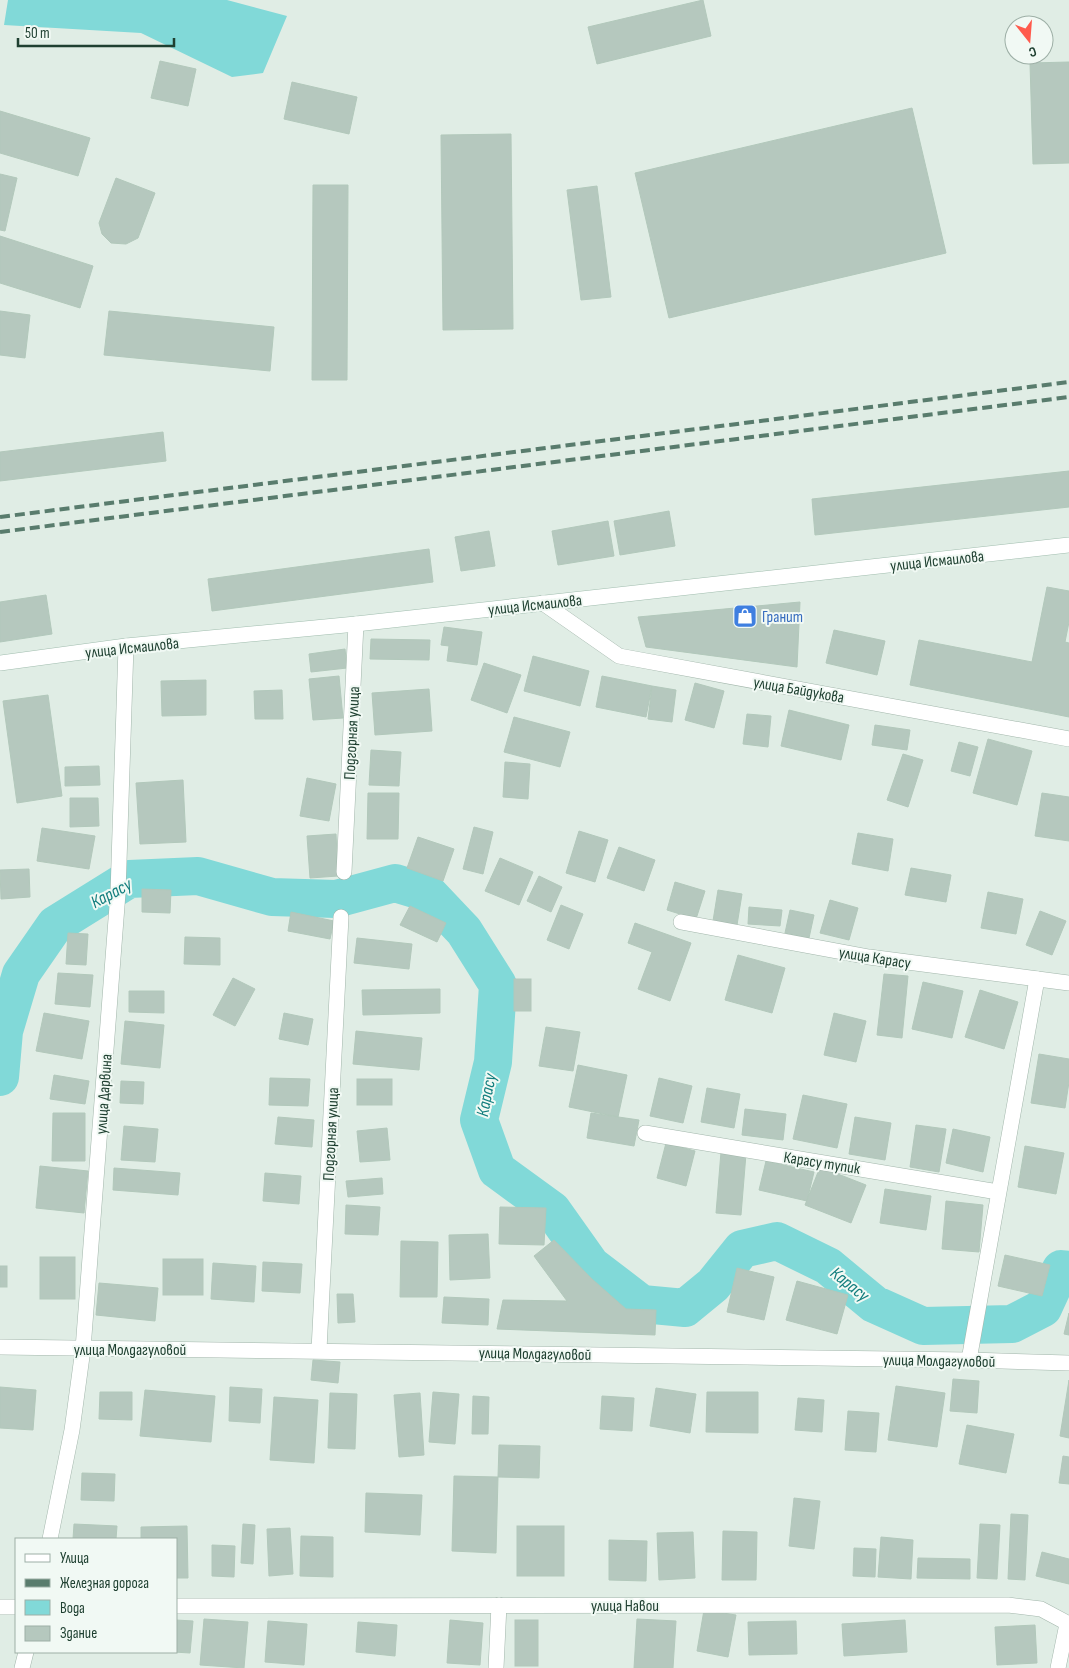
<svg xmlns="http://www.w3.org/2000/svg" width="1069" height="1668" viewBox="0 0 1069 1668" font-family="'Sofia Sans Condensed',sans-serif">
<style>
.water{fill:#81d9d8}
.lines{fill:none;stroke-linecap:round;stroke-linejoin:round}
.river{stroke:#81d9d8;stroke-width:38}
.building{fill:#b5c8be;stroke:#b2c8bb}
.minor-casing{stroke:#a2b6ab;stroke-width:16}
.secondary-casing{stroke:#a0bdae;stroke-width:16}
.minor{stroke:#fff;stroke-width:15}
.secondary{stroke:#fff;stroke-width:15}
.rail{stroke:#597c6d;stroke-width:4;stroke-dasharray:10 5;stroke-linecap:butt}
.labels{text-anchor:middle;stroke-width:4;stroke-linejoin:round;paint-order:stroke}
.street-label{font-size:16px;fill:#1f4031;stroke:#f1f9f4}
.shop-label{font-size:16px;fill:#366cbe;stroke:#f1f9f4;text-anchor:start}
.water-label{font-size:18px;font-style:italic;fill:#117d7d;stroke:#f1f9f4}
</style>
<rect width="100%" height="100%" fill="#e0ede5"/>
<polygon class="water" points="8,0 227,0 287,16 263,73 232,77 141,33 4,25"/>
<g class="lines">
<polyline class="river" points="0,1077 4,1031 21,974 55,925 129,879 198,876 272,897 336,899 395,883 428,893 464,931 498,985 493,1062 479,1120 497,1170 552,1210 591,1265 642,1304 685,1308 713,1285 742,1249 777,1241 828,1266 874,1304 923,1326 1012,1324 1043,1308 1061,1269 1069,1270"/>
</g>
<g class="building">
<polygon points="703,0 711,36 597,64 588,27"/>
<polygon points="160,61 196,69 188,106 151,98"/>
<polygon points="1069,62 1069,163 1033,164 1030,63"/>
<polygon points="292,82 357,97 349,134 284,119"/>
<polygon points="912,108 946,253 669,318 635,173"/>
<polygon points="0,111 90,138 78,176 0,153"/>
<polygon points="511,134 513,329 443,330 441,135"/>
<polygon points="0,174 17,178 5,231 0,230"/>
<polygon points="116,178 155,193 138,238 126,244 111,243 102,234 99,223"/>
<polygon points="313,185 348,185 347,380 312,380"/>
<polygon points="597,186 611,297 581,300 567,190"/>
<polygon points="0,236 93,266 80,308 0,283"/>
<polygon points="0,311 30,315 25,358 0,355"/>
<polygon points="109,311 274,327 270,371 104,355"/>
<polygon points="163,432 166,461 0,481 0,452"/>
<polygon points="1069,471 1069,507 815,535 812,499"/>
<polygon points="669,511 675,546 620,555 614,521"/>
<polygon points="608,521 614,556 558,565 552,531"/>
<polygon points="489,531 495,566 461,571 455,537"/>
<polygon points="429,549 433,582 212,611 208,579"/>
<polygon points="1047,587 1069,591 1069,622 1065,642 1069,643 1069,717 910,685 919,640 1032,662"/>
<polygon points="46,595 52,634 0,642 0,602"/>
<polygon points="800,602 797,667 646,647 638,617"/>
<polygon points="444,627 482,632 477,665 447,661 449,646 441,645"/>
<polygon points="834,630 885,641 877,675 826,663"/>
<polygon points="371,639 430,640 429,660 370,659"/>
<polygon points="345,649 347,668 311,672 309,654"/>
<polygon points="533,656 589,671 580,706 524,691"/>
<polygon points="484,663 521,675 507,713 471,700"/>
<polygon points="339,676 343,718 313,720 309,679"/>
<polygon points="602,676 652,686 646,717 596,707"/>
<polygon points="206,680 206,715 162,716 161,681"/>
<polygon points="695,683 724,691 714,728 685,720"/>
<polygon points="652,686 676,690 672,722 648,719"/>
<polygon points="429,689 432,731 375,735 372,693"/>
<polygon points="282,690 283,719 255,719 254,691"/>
<polygon points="48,695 62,796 17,803 3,701"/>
<polygon points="789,710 849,725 841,760 781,746"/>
<polygon points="747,714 771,716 768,747 743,744"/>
<polygon points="514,717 570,732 560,767 504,752"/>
<polygon points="875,725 910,730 907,750 872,745"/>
<polygon points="988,739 1032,751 1017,805 973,793"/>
<polygon points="959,742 978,747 970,776 951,771"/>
<polygon points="371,750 401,752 399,786 369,785"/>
<polygon points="903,754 923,760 908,807 887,800"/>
<polygon points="505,762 530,764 528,799 503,797"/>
<polygon points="99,766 100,785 65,786 65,767"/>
<polygon points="307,778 336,784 329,821 300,816"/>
<polygon points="183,780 186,842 140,844 136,783"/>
<polygon points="368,793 399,793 398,839 367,839"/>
<polygon points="1042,793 1069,797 1069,841 1035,836"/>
<polygon points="70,798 98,798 99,826 70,827"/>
<polygon points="474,827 493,832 483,874 463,869"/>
<polygon points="42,828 95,836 89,869 37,861"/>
<polygon points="579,831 608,840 595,882 566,873"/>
<polygon points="858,833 893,839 888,871 852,864"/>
<polygon points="336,834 338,876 310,878 307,836"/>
<polygon points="418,837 454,849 443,881 407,868"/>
<polygon points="619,847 655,860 644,891 607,878"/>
<polygon points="500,858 533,872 519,905 485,891"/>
<polygon points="911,868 951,875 946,902 905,895"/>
<polygon points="29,869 30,897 1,899 0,870"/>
<polygon points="539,876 562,887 551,912 527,901"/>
<polygon points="675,882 705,891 696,919 667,910"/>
<polygon points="142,889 171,890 170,913 142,912"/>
<polygon points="718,890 742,894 737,925 713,921"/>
<polygon points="988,892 1023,899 1016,934 981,928"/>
<polygon points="830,900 858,908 849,940 820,933"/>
<polygon points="561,905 583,914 569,949 547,940"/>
<polygon points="410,906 446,923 437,942 400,925"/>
<polygon points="749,907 782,910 780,926 748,924"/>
<polygon points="790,910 814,915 809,938 785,933"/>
<polygon points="1040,911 1066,921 1052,955 1026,945"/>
<polygon points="291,912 334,921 330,939 288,931"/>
<polygon points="635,923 691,943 670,1001 638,989 652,952 628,943"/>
<polygon points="68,933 88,934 86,965 66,964"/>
<polygon points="185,937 220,938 220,965 184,964"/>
<polygon points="357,938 412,944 409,969 354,963"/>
<polygon points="738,955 785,968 772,1013 725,1000"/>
<polygon points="58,973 93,975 90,1007 55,1004"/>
<polygon points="884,974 908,976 902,1038 877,1035"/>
<polygon points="233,978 255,989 235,1026 213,1015"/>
<rect x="514" y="979" width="17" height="32"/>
<polygon points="923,982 963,991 952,1038 912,1029"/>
<polygon points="440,989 440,1013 363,1015 362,990"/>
<polygon points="980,990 1018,1002 1004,1049 965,1037"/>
<polygon points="129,991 164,991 164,1013 129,1012"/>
<polygon points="44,1013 89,1021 82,1059 36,1051"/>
<polygon points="284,1013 313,1019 308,1045 279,1039"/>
<polygon points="834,1013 866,1021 856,1062 824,1055"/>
<polygon points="125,1021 164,1025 160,1068 121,1064"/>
<polygon points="546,1027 580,1032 573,1071 539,1066"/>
<polygon points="356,1031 422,1038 419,1070 353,1064"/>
<polygon points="1039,1054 1069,1059 1069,1082 1065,1108 1031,1103"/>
<polygon points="578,1065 627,1075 618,1117 569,1107"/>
<polygon points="54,1075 89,1081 85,1104 50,1099"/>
<polygon points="270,1078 310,1079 308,1106 269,1105"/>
<polygon points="659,1078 692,1086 683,1123 650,1116"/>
<rect x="357" y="1079" width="35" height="26"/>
<polygon points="121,1081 144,1082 143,1104 120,1103"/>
<polygon points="707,1088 740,1094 734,1128 701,1122"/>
<polygon points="803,1095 847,1104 837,1148 793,1139"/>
<polygon points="745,1109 786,1114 783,1140 742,1135"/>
<polygon points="53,1113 85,1113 85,1161 52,1161"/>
<polygon points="591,1113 639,1120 634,1146 587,1138"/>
<polygon points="278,1117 314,1120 312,1147 275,1144"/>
<polygon points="855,1117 891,1123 885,1160 849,1154"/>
<polygon points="916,1125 946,1129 939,1172 910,1167"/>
<polygon points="124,1126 158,1129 155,1162 121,1160"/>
<polygon points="387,1128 390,1160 360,1162 357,1131"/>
<polygon points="953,1129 990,1137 983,1172 946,1163"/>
<polygon points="666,1143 695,1151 686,1186 657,1178"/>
<polygon points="1025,1146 1064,1153 1056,1194 1018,1187"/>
<polygon points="721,1152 746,1154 741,1215 716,1213"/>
<polygon points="766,1161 814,1172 807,1201 759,1190"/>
<polygon points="40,1166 88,1171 84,1213 36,1208"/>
<polygon points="820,1167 866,1185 851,1223 805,1205"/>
<polygon points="114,1168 180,1173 178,1195 113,1190"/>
<polygon points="265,1173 301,1176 299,1204 263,1201"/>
<polygon points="382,1178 383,1194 348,1197 346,1181"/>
<polygon points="885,1189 931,1196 926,1230 880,1223"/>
<polygon points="946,1201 983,1205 979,1252 942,1249"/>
<polygon points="346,1205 380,1207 378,1235 345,1234"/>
<polygon points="500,1207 546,1208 544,1245 499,1244"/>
<polygon points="488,1234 490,1278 450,1280 449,1235"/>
<polygon points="554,1240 592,1279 626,1309 656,1310 655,1335 497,1329 503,1300 567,1301 534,1256"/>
<polygon points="401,1241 438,1242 437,1297 400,1297"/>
<polygon points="1005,1255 1050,1265 1042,1296 998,1286"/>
<rect x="40" y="1257" width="35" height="42"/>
<rect x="163" y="1259" width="40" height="36"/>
<polygon points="263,1262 302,1264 300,1293 262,1291"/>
<polygon points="213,1263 256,1266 254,1302 211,1299"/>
<rect x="0" y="1266" width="7" height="21"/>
<polygon points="737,1268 774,1277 764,1320 727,1312"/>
<polygon points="797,1281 848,1295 837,1334 786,1320"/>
<polygon points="99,1283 158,1288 155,1321 96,1315"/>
<polygon points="337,1294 353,1294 355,1322 338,1323"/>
<polygon points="444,1297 489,1299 488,1325 442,1323"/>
<polygon points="1069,1313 1069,1335 1064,1334"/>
<polygon points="313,1360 340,1362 338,1383 311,1380"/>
<polygon points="953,1379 979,1381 977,1413 950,1411"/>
<polygon points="1069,1380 1069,1438 1060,1436"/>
<polygon points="896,1386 945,1393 937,1447 888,1440"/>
<polygon points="0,1387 36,1390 33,1430 0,1428"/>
<polygon points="230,1387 262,1389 260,1423 229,1421"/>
<polygon points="656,1388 696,1394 690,1433 650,1426"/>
<polygon points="145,1390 215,1396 211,1442 140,1436"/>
<polygon points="100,1392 132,1392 132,1420 99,1419"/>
<polygon points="433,1392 459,1394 455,1444 429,1442"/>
<polygon points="707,1392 758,1392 758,1433 706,1432"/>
<polygon points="330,1393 357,1394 355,1449 328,1448"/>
<polygon points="420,1393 424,1455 399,1457 394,1395"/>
<polygon points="473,1396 489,1397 488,1434 472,1434"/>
<polygon points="602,1396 634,1398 632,1431 600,1429"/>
<polygon points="274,1397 318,1400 314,1463 270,1460"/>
<polygon points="798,1398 824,1400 822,1432 795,1430"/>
<polygon points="848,1411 879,1413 876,1452 845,1450"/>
<polygon points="967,1425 1014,1434 1006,1473 959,1464"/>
<polygon points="499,1445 540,1446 539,1478 498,1477"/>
<polygon points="1063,1456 1069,1457 1069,1484 1059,1483"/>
<polygon points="82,1473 115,1474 114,1501 81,1500"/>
<polygon points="454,1476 498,1477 496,1553 452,1551"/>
<polygon points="366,1493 422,1495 420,1535 365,1532"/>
<polygon points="794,1498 820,1501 814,1549 789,1546"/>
<polygon points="1011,1514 1028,1515 1025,1580 1008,1579"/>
<polygon points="74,1524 117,1526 116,1539 73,1539"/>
<polygon points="243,1524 255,1525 253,1564 241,1563"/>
<polygon points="980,1524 1000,1525 997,1579 977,1578"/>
<polygon points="187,1526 188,1578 176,1578 176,1539 141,1539 141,1527"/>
<rect x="517" y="1526" width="47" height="50"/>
<polygon points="290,1528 293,1574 269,1576 267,1529"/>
<polygon points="723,1531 757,1532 756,1580 722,1580"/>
<polygon points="693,1532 695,1578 659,1580 657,1533"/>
<polygon points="301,1536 333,1537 333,1577 300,1576"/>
<polygon points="881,1537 913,1540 911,1579 878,1577"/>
<polygon points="609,1540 647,1541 646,1581 609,1580"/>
<polygon points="212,1545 235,1546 234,1577 212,1576"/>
<polygon points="854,1548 876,1549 875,1577 853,1576"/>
<polygon points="1042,1552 1069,1559 1069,1584 1036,1576"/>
<polygon points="918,1558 970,1559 970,1579 917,1578"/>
<polygon points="704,1610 736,1615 728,1657 697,1651"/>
<polygon points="204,1619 248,1622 244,1668 200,1665"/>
<polygon points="637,1619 676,1621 673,1668 634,1668"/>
<polygon points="176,1620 193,1621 190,1653 174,1652 176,1652"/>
<polygon points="450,1620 483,1623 480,1665 447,1663"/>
<rect x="515" y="1620" width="23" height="46"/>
<polygon points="905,1620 907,1652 844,1656 842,1624"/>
<polygon points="268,1621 307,1624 304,1665 265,1662"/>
<polygon points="796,1621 797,1654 749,1655 748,1622"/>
<polygon points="358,1622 397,1625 395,1656 356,1652"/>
<polygon points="1035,1625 1037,1663 997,1665 995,1627"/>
</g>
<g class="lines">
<g class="minor-casing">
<g id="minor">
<polyline points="543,603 619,656 1069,739"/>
<polyline points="344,872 356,624"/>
<polyline points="681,922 869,957 1069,983"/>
<polyline points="645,1133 998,1192"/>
<polyline points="0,1347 969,1360 1069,1363"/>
<polyline points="319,1350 341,917"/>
<polyline points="969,1360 1037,979"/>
<polyline points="50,1539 72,1430 83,1349 118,893 126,646"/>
<polyline points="176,1606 1008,1605 1041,1609 1069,1624"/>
<polyline points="0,1607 16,1607"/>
<polyline points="22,1668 26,1652"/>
<polyline points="496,1668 499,1605"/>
<polyline points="1058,1668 1067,1624"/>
</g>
</g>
<g class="secondary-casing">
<polyline id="secondary" points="0,663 126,646 356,624 1069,545"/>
</g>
<use href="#minor" class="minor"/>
<use href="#secondary" class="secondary"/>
<g class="rail">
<polyline points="0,517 1069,382"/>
<polyline points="0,532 1069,397"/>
</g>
</g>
<defs>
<g id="shop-square" transform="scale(1.25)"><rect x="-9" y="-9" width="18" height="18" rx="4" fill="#3f7fe0" stroke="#f1f9f4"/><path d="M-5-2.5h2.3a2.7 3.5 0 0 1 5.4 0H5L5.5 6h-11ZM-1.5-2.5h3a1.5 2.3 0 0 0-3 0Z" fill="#fff"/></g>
</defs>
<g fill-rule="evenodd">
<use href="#shop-square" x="745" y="616"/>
</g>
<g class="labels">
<g class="street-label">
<text transform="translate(937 560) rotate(-6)" y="6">улица Исмаилова</text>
<text transform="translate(535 604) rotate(-6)" y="6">улица Исмаилова</text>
<text transform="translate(132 647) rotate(-6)" y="6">улица Исмаилова</text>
<text transform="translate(799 689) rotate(10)" y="6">улица Байдукова</text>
<text transform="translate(351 733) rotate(-87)" y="6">Подгорная улица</text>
<text transform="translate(875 957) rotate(9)" y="6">улица Карасу</text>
<text transform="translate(103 1094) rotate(-86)" y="6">улица Дарвина</text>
<text transform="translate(330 1134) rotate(-87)" y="6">Подгорная улица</text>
<text transform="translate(822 1162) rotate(9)" y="6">Карасу тупик</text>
<text x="130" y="1355">улица Молдагуловой</text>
<text transform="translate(535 1353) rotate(1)" y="6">улица Молдагуловой</text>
<text transform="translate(939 1360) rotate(1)" y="6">улица Молдагуловой</text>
<text x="625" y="1611">улица Навои</text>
</g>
<g class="shop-label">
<text x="762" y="622">Гранит</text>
</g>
<g class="water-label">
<text transform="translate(111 893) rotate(-28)" y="6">Карасу</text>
<text transform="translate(486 1095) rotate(-79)" y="6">Карасу</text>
<text transform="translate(850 1284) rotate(39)" y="6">Карасу</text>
</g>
</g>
<rect x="15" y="1538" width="162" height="115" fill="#f1f9f4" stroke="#9dafa6"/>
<rect x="25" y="1554" width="25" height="8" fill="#ffffff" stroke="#9dafa6"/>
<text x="60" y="1563" font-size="15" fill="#1f4031">Улица</text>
<rect x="25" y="1579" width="25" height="8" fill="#597c6d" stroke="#9dafa6"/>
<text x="60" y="1588" font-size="15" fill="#1f4031">Железная дорога</text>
<rect x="25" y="1600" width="25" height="15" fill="#81d9d8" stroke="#9dafa6"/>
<text x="60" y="1613" font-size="15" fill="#1f4031">Вода</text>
<rect x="25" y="1626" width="25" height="15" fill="#b5c8be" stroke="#9dafa6"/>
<text x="60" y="1638" font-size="15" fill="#1f4031">Здание</text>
<g transform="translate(1029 40) rotate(163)"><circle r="24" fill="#f1f9f4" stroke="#9dafa6"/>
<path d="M0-4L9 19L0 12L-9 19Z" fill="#ff5b4d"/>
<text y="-8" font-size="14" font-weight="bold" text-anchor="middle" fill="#1f4031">С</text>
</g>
<path d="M18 38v8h156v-8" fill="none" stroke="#1f4031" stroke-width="2.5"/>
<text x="25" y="38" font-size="15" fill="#1f4031" stroke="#f1f9f4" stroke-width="4" paint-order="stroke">50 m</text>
</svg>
